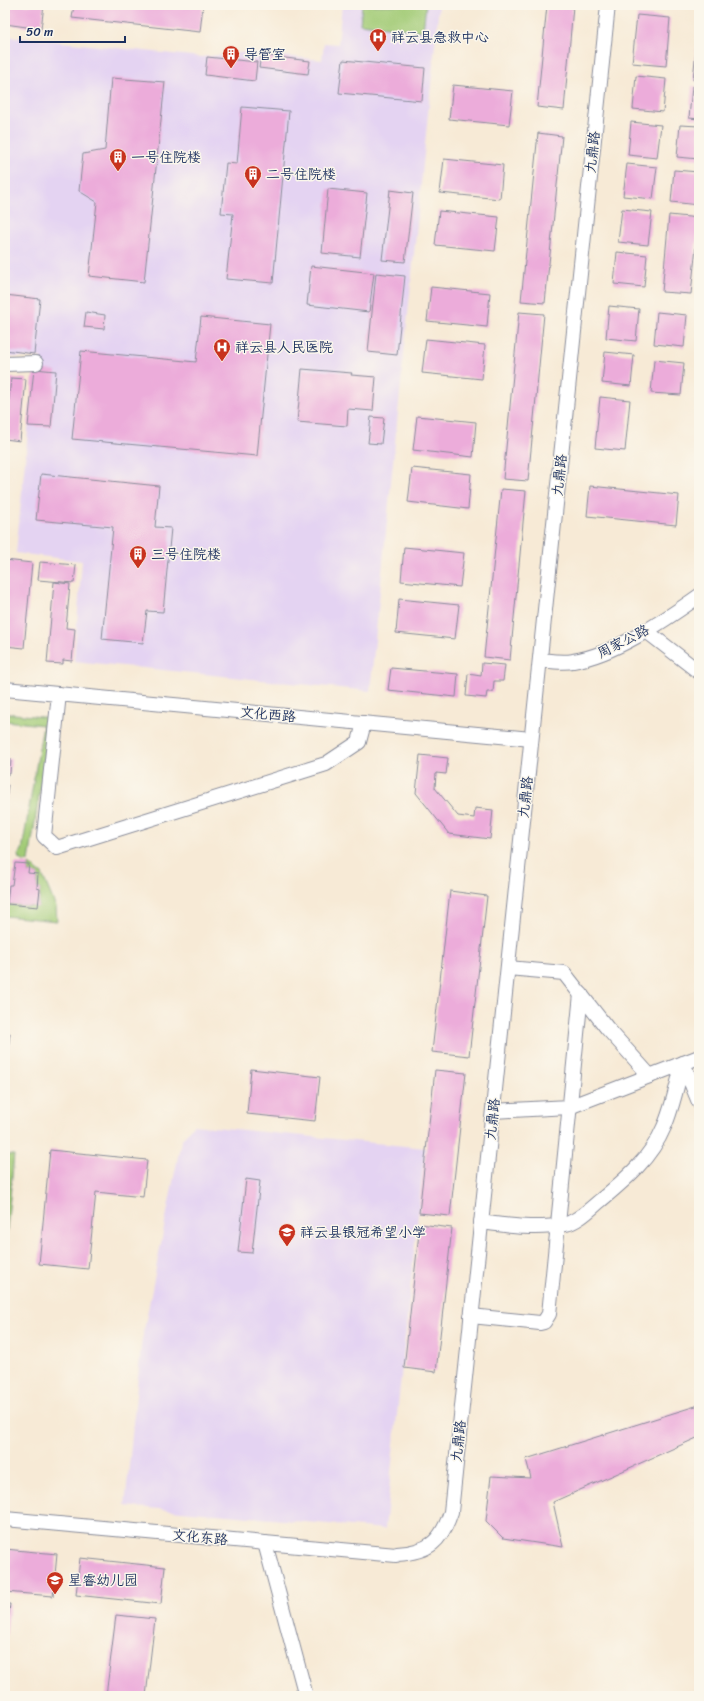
<svg xmlns="http://www.w3.org/2000/svg" width="704" height="1701" viewBox="0 0 704 1701" font-family="Sriracha,'LXGW WenKai TC',sans-serif">
<style>
.built{fill:#e4d3f2}
.green{fill:#a2cb76;stroke:#5e7d6a}
.building{fill:#ecacda}
.lines{fill:none;stroke-linecap:round;stroke-linejoin:round}
.minor-casing{stroke:#898c9a;stroke-width:16}
.minor{stroke:#fff;stroke-width:14}
.labels{text-anchor:middle;stroke-width:3;stroke-linejoin:round;paint-order:stroke}
.poi-label{font-size:14px;fill:#1b2f5e;stroke:#fbf7ec;text-anchor:start}
.street-label{font-size:14px;fill:#1b2f5e;stroke:#fbf7ec}
</style>
<rect width="100%" height="100%" fill="#fbf7ec"/>
<filter id="ink" filterUnits="userSpaceOnUse"><feTurbulence type="fractalNoise" baseFrequency=".025" numOctaves="2"/><feDisplacementMap in="SourceGraphic" scale="8" xChannelSelector="R" yChannelSelector="G"/><feConvolveMatrix kernelMatrix="1 2 1 2 8 2 1 2 1" color-interpolation-filters="sRGB"/></filter>
<filter id="wash" filterUnits="userSpaceOnUse"><feTurbulence type="fractalNoise" baseFrequency=".012" numOctaves="4" result="noise"/><feDisplacementMap in="SourceGraphic" scale="16" xChannelSelector="R" yChannelSelector="G"/><feGaussianBlur stdDeviation="0.9" result="paint"/><feColorMatrix in="noise" values="0 0 0 0 0 0 0 0 0 0 0 0 0 0 0 0 0 1.4 0 .05"/><feComposite in="paint" operator="in"/></filter>
<g filter="url(#wash)">
<rect width="100%" height="100%" fill="#f7ead6"/>
<g class="built">
<polygon points="342,5 439,5 370,691 74,661 82,561 16,553 34,369 40,366 41,357 5,357 5,36 201,57 247,52 322,60 324,43 338,44"/>
<polygon points="193,1125 425,1148 385,1529 125,1506 141,1346 181,1141"/>
</g>
<g class="green">
<polygon points="362,5 426,5 423,31 360,24"/>
<polygon points="5,713 51,718 29,861 24,862 19,859 18,855 22,850 43,725 5,721"/>
<polygon points="29,864 42,874 56,907 57,921 5,916 5,900 7,900 7,904 38,907 40,889 37,888 38,874 28,873"/>
<polygon points="5,1155 14,1155 5,1250"/>
</g>
<g id="blocks">
<g class="building">
<polygon points="5,5 44,5 41,29 5,24"/>
<polygon points="74,5 203,5 200,32 72,18"/>
<polygon points="547,5 573,6 564,110 537,107"/>
<polygon points="637,15 670,18 666,66 632,63"/>
<polygon points="696,49 699,49 699,81 693,80"/>
<polygon points="261,55 310,61 308,74 259,68"/>
<polygon points="207,57 257,62 255,81 205,75"/>
<polygon points="343,60 425,68 422,101 339,93"/>
<polygon points="636,76 666,79 663,112 633,109"/>
<polygon points="111,78 165,82 144,282 89,276 97,202 79,191 83,154 105,150"/>
<polygon points="453,85 513,91 509,125 449,119"/>
<polygon points="692,86 699,87 699,119 689,118"/>
<polygon points="242,107 289,111 273,283 226,279 233,214 221,213 226,163 237,164"/>
<polygon points="631,122 661,125 657,158 628,155"/>
<polygon points="680,125 699,126 699,159 677,157"/>
<polygon points="538,133 562,136 545,303 521,301"/>
<polygon points="444,159 503,165 500,199 440,193"/>
<polygon points="627,164 657,167 653,199 623,196"/>
<polygon points="674,170 699,172 699,205 671,202"/>
<polygon points="328,189 367,193 360,257 322,253"/>
<polygon points="390,190 413,193 405,262 382,260"/>
<polygon points="622,209 652,212 648,245 618,242"/>
<polygon points="439,211 499,217 495,251 435,245"/>
<polygon points="669,215 699,218 691,294 662,292"/>
<polygon points="617,252 647,255 644,287 614,284"/>
<polygon points="311,266 374,273 369,312 307,305"/>
<polygon points="376,273 405,276 397,355 368,352"/>
<polygon points="431,287 490,293 487,327 427,321"/>
<polygon points="5,295 40,299 34,354 5,350"/>
<polygon points="609,306 639,309 636,341 606,338"/>
<polygon points="86,312 105,315 104,329 84,327"/>
<polygon points="519,312 544,314 528,481 503,479"/>
<polygon points="657,312 687,315 684,347 654,344"/>
<polygon points="201,317 270,324 257,456 72,439 81,351 196,362"/>
<polygon points="426,339 485,345 482,379 422,373"/>
<polygon points="605,352 634,355 631,386 602,383"/>
<polygon points="654,360 684,363 681,395 651,393"/>
<polygon points="34,369 56,371 51,427 28,426"/>
<polygon points="302,369 352,373 351,375 376,377 373,411 348,409 347,426 297,422"/>
<polygon points="11,378 26,379 20,441 5,439"/>
<polygon points="600,397 630,400 625,451 595,448"/>
<polygon points="417,416 476,422 473,457 413,450"/>
<polygon points="371,417 384,418 381,444 368,443"/>
<polygon points="412,468 471,474 468,509 408,502"/>
<polygon points="41,474 159,486 155,527 171,528 163,612 147,611 143,643 102,639 113,527 36,520"/>
<polygon points="590,486 679,495 676,525 587,516"/>
<polygon points="501,489 526,491 510,660 484,657"/>
<polygon points="404,547 464,553 460,587 401,581"/>
<polygon points="5,560 32,563 24,648 5,646"/>
<polygon points="40,562 76,565 74,583 38,580"/>
<polygon points="54,582 70,584 66,628 75,629 72,661 63,660 63,664 47,663"/>
<polygon points="399,599 459,605 455,639 396,633"/>
<polygon points="482,663 505,665 503,681 494,681 493,692 487,692 486,698 466,696 468,674 481,676"/>
<polygon points="391,668 458,674 456,697 388,690"/>
<polygon points="420,755 448,758 446,774 436,773 435,788 458,816 474,818 475,808 493,810 490,839 449,834 416,793"/>
<polygon points="5,759 11,759 10,774 7,774 6,780"/>
<polygon points="5,785 8,785 6,802 5,802"/>
<polygon points="15,863 29,864 28,873 38,874 37,888 40,889 38,907 7,904 9,885 12,885"/>
<polygon points="450,891 487,896 469,1056 432,1052"/>
<polygon points="5,1033 10,1033 6,1069 5,1069"/>
<polygon points="251,1069 320,1077 315,1121 247,1114"/>
<polygon points="435,1070 466,1073 450,1216 419,1213"/>
<polygon points="50,1150 147,1160 143,1197 96,1192 88,1269 39,1264"/>
<polygon points="246,1179 260,1181 252,1253 238,1252"/>
<polygon points="420,1224 452,1228 436,1372 404,1368"/>
<polygon points="699,1405 699,1437 553,1502 563,1547 503,1538 486,1521 491,1476 531,1478 526,1459"/>
<polygon points="5,1549 57,1554 53,1596 5,1592"/>
<polygon points="80,1558 165,1567 161,1604 76,1595"/>
<polygon points="5,1604 10,1604 6,1637 5,1637"/>
<polygon points="116,1615 155,1619 146,1696 106,1696"/>
</g>
</g>
</g>
<g filter="url(#ink)">
<use href="#blocks" fill-opacity="0" stroke="#898c9a" stroke-width="1"/>
<g class="lines">
<g class="minor-casing">
<g id="minor">
<polyline points="5,364 36,363"/>
<polyline points="645,630 699,672"/>
<path d="M540,660C550,661 563,663 573,661C614,655 665,620 699,596"/>
<polyline points="5,689 531,739"/>
<polyline points="59,694 44,836 57,848 326,764 359,742 364,723"/>
<polyline points="508,968 564,973 607,1028 650,1076"/>
<polyline points="493,1111 569,1107 699,1057"/>
<path d="M481,1222C510,1226 537,1230 566,1224C579,1221 591,1208 601,1200C626,1179 651,1158 664,1127C673,1107 677,1084 683,1063L699,1102"/>
<polyline points="471,1316 540,1323 544,1322 549,1314 581,994"/>
<path d="M5,1519L396,1555L397,1554C429,1552 441,1542 451,1512L608,5"/>
<polyline points="265,1543 306,1696"/>
</g>
</g>
<use href="#minor" class="minor"/>
</g>
</g>
<defs>
<g id="hospital-pin" transform="scale(0.9)"><path d="M0 17L-7.5 6A9.5 9.5 0 1 1 7.5 6Z" fill="#c8321e" stroke="#fbf7ec"/><path d="M-5-5h3v3.5h4V-5h3V5h-3V1.5h-4V5h-3Z" fill="#fff"/></g>
<g id="building-pin" transform="scale(0.9)"><path d="M0 17L-7.5 6A9.5 9.5 0 1 1 7.5 6Z" fill="#c8321e" stroke="#fbf7ec"/><path d="M-4-6H4V6H1V3H-1V6H-4ZM-2.5-4.3h1.7v1.8h-1.7ZM.8-4.3h1.7v1.8H.8ZM-2.5-1h1.7V.8h-1.7ZM.8-1h1.7V.8H.8Z" fill="#fff"/></g>
<g id="school-pin" transform="scale(0.9)"><path d="M0 17L-7.5 6A9.5 9.5 0 1 1 7.5 6Z" fill="#c8321e" stroke="#fbf7ec"/><path d="M0-5L7-2L0 1L-7-2ZM-4 1L0 2.5L4 1V4Q0 6-4 4Z" fill="#fff"/></g>
</defs>
<g fill-rule="evenodd">
<use href="#hospital-pin" x="378" y="37"/>
<use href="#building-pin" x="231" y="54"/>
<use href="#building-pin" x="118" y="157"/>
<use href="#building-pin" x="253" y="174"/>
<use href="#hospital-pin" x="222" y="347"/>
<use href="#building-pin" x="138" y="554"/>
<use href="#school-pin" x="287" y="1232"/>
<use href="#school-pin" x="55" y="1580"/>
</g>
<g class="labels">
<g class="poi-label">
<text x="391" y="42">祥云县急救中心</text>
<text x="244" y="59">导管室</text>
<text x="131" y="162">一号住院楼</text>
<text x="266" y="179">二号住院楼</text>
<text x="235" y="352">祥云县人民医院</text>
<text x="151" y="559">三号住院楼</text>
<text x="300" y="1237">祥云县银冠希望小学</text>
<text x="68" y="1585">星睿幼儿园</text>
</g>
<g class="street-label">
<text transform="translate(592 152) rotate(-84)" y="5">九鼎路</text>
<text transform="translate(559 475) rotate(-84)" y="5">九鼎路</text>
<text transform="translate(623 641) rotate(-27)" y="5">周家公路</text>
<text transform="translate(268 714) rotate(5)" y="5">文化西路</text>
<text transform="translate(525 797) rotate(-84)" y="5">九鼎路</text>
<text transform="translate(492 1119) rotate(-84)" y="5">九鼎路</text>
<text transform="translate(458 1441) rotate(-84)" y="5">九鼎路</text>
<text transform="translate(200 1537) rotate(5)" y="5">文化东路</text>
</g>
</g>
<rect width="704" height="1701" fill="none" stroke="#fbf7ec" stroke-width="20"/>
<path d="M20 36v6h105v-6" fill="none" stroke="#1b2f5e" stroke-width="2"/>
<text x="26" y="36" font-size="12" fill="#1b2f5e" stroke="#fbf7ec" stroke-width="3" paint-order="stroke">50 m</text>
</svg>
